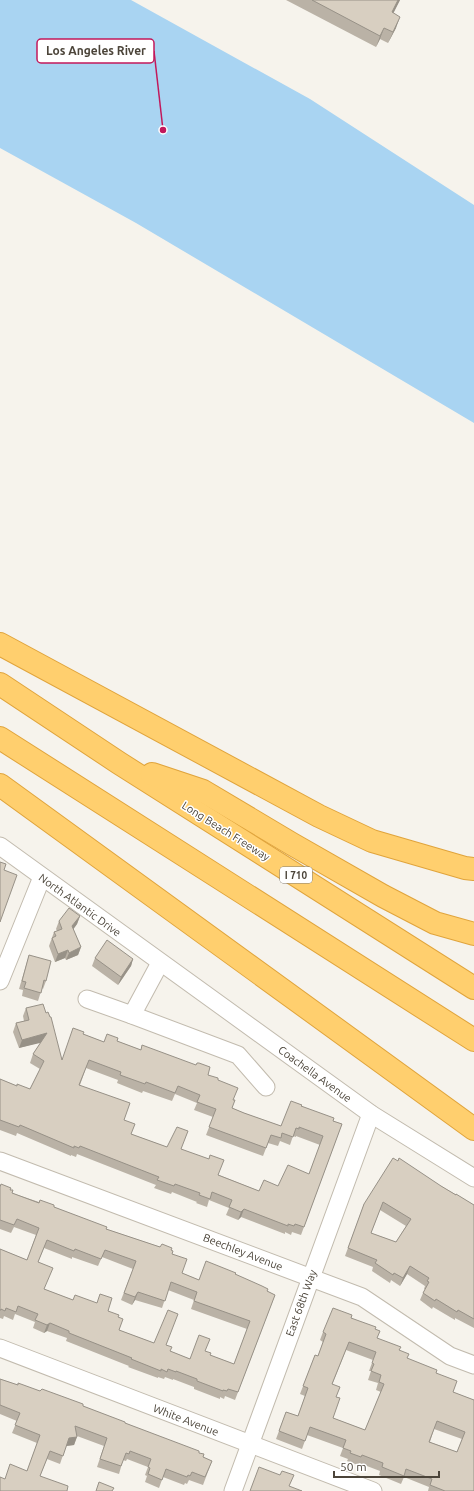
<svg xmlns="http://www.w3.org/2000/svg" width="474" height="1491" viewBox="0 0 474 1491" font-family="Ubuntu,sans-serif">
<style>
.water{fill:#a9d4f2}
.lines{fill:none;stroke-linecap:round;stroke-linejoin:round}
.minor-casing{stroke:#c2bbae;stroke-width:19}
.motorway-casing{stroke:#e0a43c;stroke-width:24}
.minor{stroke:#fff;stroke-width:17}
.motorway{stroke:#ffcf6e;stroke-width:22}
.wall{fill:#bab2a6;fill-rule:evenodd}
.shaded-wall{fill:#979187}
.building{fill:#d8cfc1;stroke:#979187;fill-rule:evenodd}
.labels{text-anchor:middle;stroke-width:3;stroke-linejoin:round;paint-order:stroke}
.shield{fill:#fff;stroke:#817c74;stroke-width:1}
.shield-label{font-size:10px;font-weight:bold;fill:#4b4439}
.street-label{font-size:11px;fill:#4b4439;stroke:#fff}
.leader{fill:none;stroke:#c2185b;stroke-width:1.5}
.callout-dot{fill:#c2185b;stroke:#fff;stroke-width:1.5}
.callout{fill:#fff;stroke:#c2185b;stroke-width:1.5}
.callout-label{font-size:12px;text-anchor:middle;font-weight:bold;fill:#4b4439}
</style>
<rect width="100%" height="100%" fill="#f6f3ec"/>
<polygon class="water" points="0,0 131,0 310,99 474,205 474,423 136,223 0,148"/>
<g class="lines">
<g class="minor-casing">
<g id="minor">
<polyline points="0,846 371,1114 474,1178"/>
<polyline points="0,981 42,877"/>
<polyline points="87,999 132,1015 238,1055 266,1087"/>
<polyline points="132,1015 160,963"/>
<polyline points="0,1161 362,1297 450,1356 474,1365"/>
<polyline points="0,1348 373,1491"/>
<polyline points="233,1491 371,1114"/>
</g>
</g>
<g class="motorway-casing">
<g id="motorway">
<polyline points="0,644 319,816 372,841 465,868 474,869"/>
<polyline points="0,684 119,763 474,988"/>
<polyline points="0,738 474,1040"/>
<polyline points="152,774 203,791 292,844 383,896 435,923 474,934"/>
<polyline points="0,785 474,1129"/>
</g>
</g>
<use href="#minor" class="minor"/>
<use href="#motorway" class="motorway"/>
</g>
<g class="wall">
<polygon points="286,0 400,0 393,13 396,28 388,43 380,39 376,47"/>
<polygon points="80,916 77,924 73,929 81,947 78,955 66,960 65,958 55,962 49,946 54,932 57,931 56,929 59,921"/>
<polygon points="29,955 46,981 43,989 42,988 38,1001 22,996 23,990 19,989"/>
<polygon points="95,958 133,959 131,966 118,985 92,966"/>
<path d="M26,1008L46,1013L62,1060L83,1034L104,1042L117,1041L208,1075L218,1080L233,1100L232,1108L244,1113L281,1126L301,1106L333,1121L342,1124L301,1235L292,1232L291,1235L285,1232V1234L241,1217L238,1220L226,1215L229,1208L209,1200L207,1207L196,1203L197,1202L172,1192L171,1194L154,1188L156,1185L77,1154L76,1157L71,1155V1156L17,1133L16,1136L0,1130V1079L17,1086L30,1089L40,1069L30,1063L33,1054L41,1042L19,1048L13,1032L16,1023L24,1021L23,1016ZM86,1068L118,1080L117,1083L142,1093L143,1091L172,1101L175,1094L197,1103L194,1110L213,1117L206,1135L263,1156L268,1143L278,1146L280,1141L290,1145L293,1136L296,1137V1136L320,1145L309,1174L278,1186L259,1191L219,1175L182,1149L167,1147L131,1134L124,1120L80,1085Z"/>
<path d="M441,1186L474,1205V1328L455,1318V1320L433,1307L432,1309L420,1300L423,1293L425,1289H424L425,1286L407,1274L400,1286L391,1280L390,1283L372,1271L373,1267L345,1256L364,1204ZM380,1210L406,1226L396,1242L371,1233Z"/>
<path d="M0,1187L10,1190L12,1193L54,1207L106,1229L160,1247L171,1250L172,1254L182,1273L199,1280L235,1274L267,1291L275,1295L235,1400L225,1396L224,1399L220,1397V1399L194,1389V1387L173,1379V1380L165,1377L164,1379L158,1377V1378L128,1367L129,1366L66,1341L67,1338L47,1331L44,1333L33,1328L35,1322L15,1314L13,1320L4,1316L3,1319L0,1318V1249L27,1260L36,1235L14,1227L11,1233L0,1229ZM44,1248L72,1259V1257L98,1266L102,1257L133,1269L121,1300L132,1305L135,1300L162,1308L168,1290L194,1300L191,1309L247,1329L234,1364L210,1355L205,1351L190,1359L170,1351L166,1345L154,1343L119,1330L118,1317L108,1311L73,1300L44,1289L38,1262Z"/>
<path d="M351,1318L375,1329L377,1338L399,1350L407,1358L436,1373L453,1392L474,1400V1491H428L429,1487L404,1477L401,1484L379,1475L380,1471L359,1463L358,1465L347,1461L348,1459L340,1456L343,1448L307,1435L302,1449L276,1439L286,1412L298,1416L305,1396L300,1394L315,1355L318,1356L323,1342L320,1340L323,1332ZM346,1350L373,1360L369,1371H371L368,1380L378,1383L376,1390L381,1392L365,1430L333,1418L336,1397L332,1385ZM434,1429L462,1439L457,1452L430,1442Z"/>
<polygon points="0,1379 18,1385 40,1391 83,1406 199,1453 203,1457 212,1461 203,1485 189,1480 187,1484 185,1483 184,1485 163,1477 159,1488 145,1482 147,1476 145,1475 148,1467 127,1459 126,1461 123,1460 119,1474 97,1467 104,1446 77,1436 74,1445 66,1446 60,1464 47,1459 40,1476 5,1479 27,1471 37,1443 12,1433 17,1421 0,1414"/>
</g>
<g class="shaded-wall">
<polygon points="398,0 400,0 388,24 392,12"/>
<polygon points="400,17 396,28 388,43 393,32"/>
<polygon points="384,28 380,39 376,47 380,36"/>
<polygon points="80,916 77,924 70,934 72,926"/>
<polygon points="81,947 78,955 66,960 69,953"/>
<polygon points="68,950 65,958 55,962 58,954"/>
<polygon points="133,959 131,966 118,985 121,977"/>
<polygon points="47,1033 44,1042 19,1048 22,1040"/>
<polygon points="244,1209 241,1217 238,1220 241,1212"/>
<polygon points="410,1266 407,1274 400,1286 403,1278"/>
<polygon points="138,1292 135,1300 132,1305 135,1297"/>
<polygon points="50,1323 47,1331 44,1333 47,1325"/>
<polygon points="77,1437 74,1445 66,1446 69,1438"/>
</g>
<g class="building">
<polygon points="312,0 398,0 392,12 400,17 393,32 384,28 380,36"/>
<polygon points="0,862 6,864 4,870 17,875 0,922"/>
<polygon points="69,908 80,916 72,926 81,947 69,953 68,950 58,954 52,938 56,936 54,932 62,929 59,921"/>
<polygon points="107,940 133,959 121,977 95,958"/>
<polygon points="29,955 51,961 46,981 44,980 41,993 24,988 26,982 22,981"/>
<path d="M43,1004L46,1013L48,1012L50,1017H51L62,1060L73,1028L84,1032L83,1034L104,1042L107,1034L118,1038L117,1041L141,1050L142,1045L196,1065L197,1063H199L210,1067L208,1075L218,1078V1080L238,1088L233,1100H235L232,1108L244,1113L281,1126L291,1101L302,1105L301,1106L334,1118L333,1121L342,1124L304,1227L295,1224L294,1226L288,1224V1226L244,1209L241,1212L229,1207L232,1200L212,1192L210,1199L199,1195L200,1193L175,1184L174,1186L157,1180L159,1177L80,1146L79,1148L74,1146V1148L20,1125L19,1127L0,1120V1079L17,1086V1084L30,1089L44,1061L33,1054L47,1033L22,1040L16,1023L29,1020L26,1008ZM89,1060L121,1072L120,1075L145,1084L146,1082L175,1093L178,1086L200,1095L197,1102L216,1109L209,1127L266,1148L271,1135L281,1138L282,1133L293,1137L296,1128L299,1129V1127L323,1136L309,1174L288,1165L278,1186L264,1180L259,1191L218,1175L224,1160L210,1155L209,1159L181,1149L188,1131L177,1127L167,1147L131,1134L135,1124L124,1120L130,1103L79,1085Z"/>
<path d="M393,1158L398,1161L399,1158L441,1186L456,1195V1194L474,1205V1319L458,1310L457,1312L436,1299L435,1301L423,1293L429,1282L427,1281L429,1278L410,1266L403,1278L394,1273L393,1275L375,1263L377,1260L348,1248L364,1204ZM383,1202L411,1219L396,1242L371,1233Z"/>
<path d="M1,1184L11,1188L10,1190H13L12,1193L39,1203L40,1200L54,1205V1207L107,1227L106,1229L160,1247L162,1244L172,1248L171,1250L173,1251L172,1254L187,1259L182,1273L199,1280L206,1261L236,1273L235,1274L262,1286L268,1289L267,1291L275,1295L238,1392L228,1389L227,1391L223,1390V1391L197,1381V1379L176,1371V1372L168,1369L167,1372L161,1369V1371L131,1359L132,1358L69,1333V1331L50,1323L47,1325L35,1320L38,1314L18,1306L16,1312L6,1308L5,1311L1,1309V1310H0V1249L27,1260L39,1228L17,1219L14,1225L0,1220V1187ZM47,1240L74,1251L75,1249L101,1259L105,1250L136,1261L124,1293L135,1297L138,1292L165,1301L171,1282L197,1292L194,1301L250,1321L234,1364L210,1355L211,1353L205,1351L210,1339L199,1335L190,1359L170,1351L172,1347L166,1345L178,1314L168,1310L154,1343L119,1330L123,1319L118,1317L119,1315L108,1311L112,1298L100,1294L97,1303L75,1295L73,1300L44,1289L53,1268L38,1262Z"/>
<path d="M333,1308L352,1315L351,1318L376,1327L375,1329L380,1331L377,1338L401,1347L399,1350L409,1354L407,1358L437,1370L436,1373L457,1381L453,1392L474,1400V1491H445L430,1485L432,1479L406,1469L404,1476L382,1467L383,1463L362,1455L361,1457L350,1453L351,1451L343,1448L346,1440L310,1427L305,1441L279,1431L286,1412L298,1416L308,1388L303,1386L315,1355L318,1356L326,1334L323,1332ZM349,1342L376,1352L372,1363L374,1364L371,1371L381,1375L379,1382L384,1384L365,1430L333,1418L340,1398L336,1397L340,1387L332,1384ZM437,1421L465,1432L457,1452L429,1442Z"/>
<polygon points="0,1379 18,1385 18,1383 40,1391 42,1389 83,1404 83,1406 125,1422 125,1423 199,1451 199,1453 204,1454 203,1457 212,1461 205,1477 192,1472 190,1476 188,1475 187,1477 166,1469 162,1480 148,1474 150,1468 148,1467 151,1459 130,1451 129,1454 126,1453 121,1466 100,1459 107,1438 75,1426 77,1437 69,1438 63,1456 50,1451 40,1476 68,1486 67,1491 0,1491 0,1477 5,1479 10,1464 27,1471 40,1435 15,1425 20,1413 0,1405"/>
<polygon points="259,1467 280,1475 282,1471 294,1475 289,1486 302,1491 250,1491"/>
<polygon points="99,1482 114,1488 112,1491 96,1491"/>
</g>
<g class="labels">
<rect class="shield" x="280" y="867" width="32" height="16" rx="3"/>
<g class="shield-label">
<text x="296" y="879">I 710</text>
</g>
<g class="street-label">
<text transform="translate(226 831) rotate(32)" y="4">Long Beach Freeway</text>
<text transform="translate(80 905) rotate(36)" y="4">North Atlantic Drive</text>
<text transform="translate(315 1074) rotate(36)" y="4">Coachella Avenue</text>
<text transform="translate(243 1252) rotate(21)" y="4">Beechley Avenue</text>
<text transform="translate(301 1303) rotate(-70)" y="4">East 68th Way</text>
<text transform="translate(186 1420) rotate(21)" y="4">White Avenue</text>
</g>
</g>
<path class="leader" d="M163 130L154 51"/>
<circle class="callout-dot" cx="163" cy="130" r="4"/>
<rect class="callout" x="37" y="39" width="117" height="24" rx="4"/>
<g class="callout-label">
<text x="96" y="55">Los Angeles River</text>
</g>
<path d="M334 1471v6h105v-6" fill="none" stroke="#4b4439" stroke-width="2"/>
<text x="340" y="1471" font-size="12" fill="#4b4439" stroke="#ffffff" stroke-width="3" paint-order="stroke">50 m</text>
</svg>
